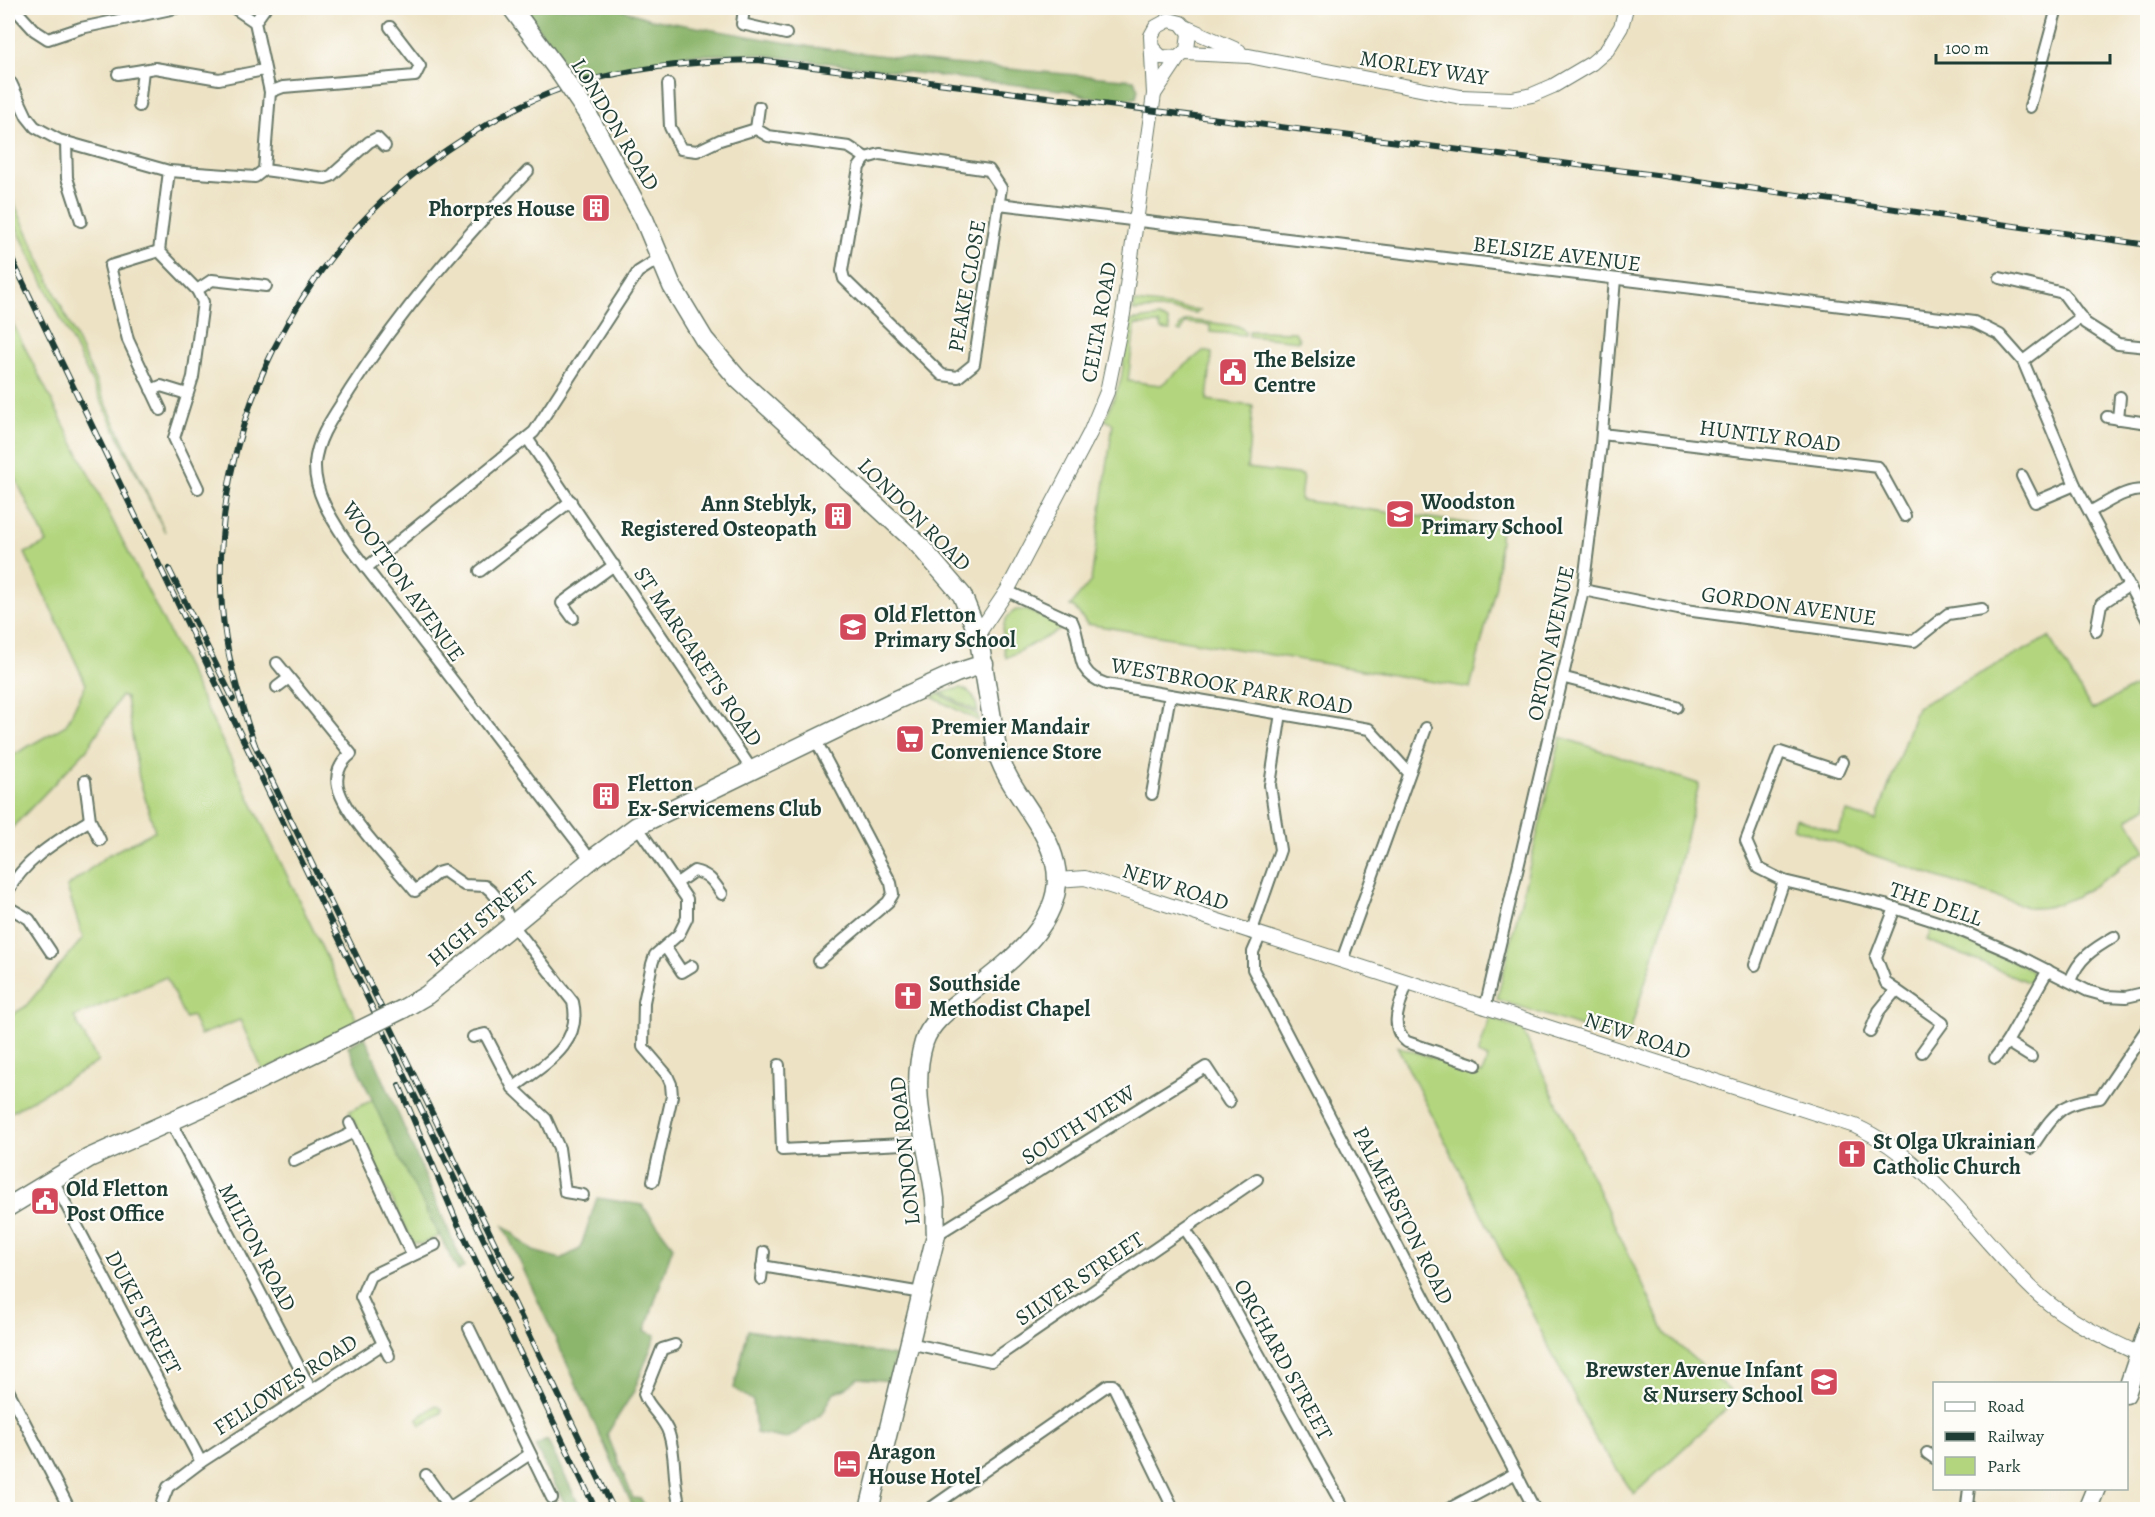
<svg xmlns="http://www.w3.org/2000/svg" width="2155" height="1517" viewBox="0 0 2155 1517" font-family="Alegreya,serif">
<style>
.green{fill:#b2d57e;stroke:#688959;stroke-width:1.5}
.forest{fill:#8db66d;stroke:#567a50;stroke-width:1.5}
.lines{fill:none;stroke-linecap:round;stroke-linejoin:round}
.minor-casing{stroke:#677766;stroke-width:14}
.tertiary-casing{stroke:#677766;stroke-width:16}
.primary-casing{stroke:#677766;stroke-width:21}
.minor{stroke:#fff;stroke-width:10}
.tertiary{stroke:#fff;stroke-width:14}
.primary{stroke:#fff;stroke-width:18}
.rail-casing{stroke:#1f3d34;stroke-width:6}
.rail{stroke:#fdfcf7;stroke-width:4;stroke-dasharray:11;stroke-linecap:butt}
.primary-bridge-casing{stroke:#677766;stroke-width:21;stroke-linecap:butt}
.primary-bridge{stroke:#fff;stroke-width:18}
.labels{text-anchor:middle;stroke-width:4.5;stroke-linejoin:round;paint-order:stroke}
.street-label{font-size:22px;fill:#1f3d34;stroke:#fdfcf7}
.poi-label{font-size:22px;font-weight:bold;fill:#1f3d34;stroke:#fdfcf7;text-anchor:start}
</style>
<rect width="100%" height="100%" fill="#fdfcf7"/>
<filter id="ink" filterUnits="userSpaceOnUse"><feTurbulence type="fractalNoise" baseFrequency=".0167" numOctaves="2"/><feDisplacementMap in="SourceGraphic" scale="12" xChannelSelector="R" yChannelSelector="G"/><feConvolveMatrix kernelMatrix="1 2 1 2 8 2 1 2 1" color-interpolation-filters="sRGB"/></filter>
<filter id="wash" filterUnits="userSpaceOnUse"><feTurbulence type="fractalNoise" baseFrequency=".008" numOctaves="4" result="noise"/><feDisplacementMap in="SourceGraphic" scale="24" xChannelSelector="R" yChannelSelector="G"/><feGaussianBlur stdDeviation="1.35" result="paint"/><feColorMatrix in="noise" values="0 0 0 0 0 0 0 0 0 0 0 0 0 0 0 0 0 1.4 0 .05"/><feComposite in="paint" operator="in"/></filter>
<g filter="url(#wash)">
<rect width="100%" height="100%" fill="#ede2c4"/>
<g class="green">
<polygon points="8,190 165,532 8,210"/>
<polygon points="1135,302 1200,310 1196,313 1158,309 1133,311"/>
<polygon points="8,314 187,668 359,1025 263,1071 240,1020 200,1035 192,1016 185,1018 166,977 74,1017 98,1062 8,1114 8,1017 25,1007 83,938 67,887 108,855 155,831 139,778 126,698 121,696 87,749 8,832 8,758 66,725 86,684 25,553 47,543 8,463"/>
<polygon points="1159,317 1168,321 1170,331 1161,330 1159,324 1135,325 1128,381 1161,385 1203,351 1212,353 1207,400 1253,406 1247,468 1303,475 1300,500 1501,528 1496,585 1470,688 1087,624 1074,607 1070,606 1091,581 1113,424 1105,420 1121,380 1130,321"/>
<polygon points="1188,320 1238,326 1245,331 1245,335 1210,332 1210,325 1185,323 1181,332 1178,331 1181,324"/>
<polygon points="1249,331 1295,332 1299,339 1299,341 1249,336"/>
<path d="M1016,610H1026L1066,627L1006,658C1002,641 998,619 1016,610Z"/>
<path d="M2049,637L2092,710L2147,680V807L2128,819L2146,851L2118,867L2119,870C2092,886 2063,910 2030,908L1793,828L1796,818L1838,833L1847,812L1876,821L1917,707Z"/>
<path d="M960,688C974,692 975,699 978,712L941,693Z"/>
<polygon points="939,694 978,715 979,721 932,697"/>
<polygon points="1561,737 1699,784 1671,897 1627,1042 1497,999"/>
<polygon points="1932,928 2030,969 2034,976 2030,983 1927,940"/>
<polygon points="1490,1017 1523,1031 1666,1334 1738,1398 1634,1494 1594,1436 1397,1046 1482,1074 1488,1058 1478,1054"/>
<polygon points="373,1100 439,1236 422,1244 414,1243 409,1235 349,1111"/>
<polygon points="436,1405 442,1409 441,1413 421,1425 417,1419"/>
</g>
<g class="forest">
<path d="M524,8H617L650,19L811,47L952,64L1134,80L1138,89L1136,98C1114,101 1090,99 1070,91L752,54L688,55L578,77L569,66L567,68Z"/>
<polygon points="365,1037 464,1267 458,1271 394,1148 348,1046"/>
<polygon points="597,1198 642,1205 673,1246 645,1331 656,1335 634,1391 607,1434 633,1498 641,1499 646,1509 634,1509 503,1225 533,1251 561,1259 580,1249"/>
<polygon points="748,1330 895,1356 890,1381 858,1378 845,1389 834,1392 823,1413 787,1439 756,1433 753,1401 734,1388"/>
<polygon points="547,1440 581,1509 555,1509 565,1504 535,1446"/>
</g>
</g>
<g filter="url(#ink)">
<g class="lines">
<g class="minor-casing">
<g id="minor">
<polyline points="14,8 34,30 48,39 81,28 176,8"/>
<polyline points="234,8 255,22"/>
<polyline points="744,8 742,24 786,34"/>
<polyline points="118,74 155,68 219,79 264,70"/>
<polyline points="11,83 27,117 35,127 59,140 169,171 255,177 264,170 270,92 255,22 265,8"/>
<polyline points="668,84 670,127 681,149 697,151 720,140 756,129 768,136 849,147 866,158"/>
<polyline points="270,92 283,87 415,76 420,66 390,27"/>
<polyline points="139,106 143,70"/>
<polyline points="2030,107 2057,8"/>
<polyline points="756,129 759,107"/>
<polyline points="66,142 67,178 81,221"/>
<polygon points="880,154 989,170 1001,188 974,364 958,377 942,375 844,279 842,271 859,167 866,158"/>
<polyline points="264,170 325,178 331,176 369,142 377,138 385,146"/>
<path d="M528,171C462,240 401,310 350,390C336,413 317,436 315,464C314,495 334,522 350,547L591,860"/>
<polyline points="999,204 1974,322 2000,335 2023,361 2075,485 2148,621"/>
<polyline points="159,251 197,290 203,302 193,377 174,438 198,488"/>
<polyline points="159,251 110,266 128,340 161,410"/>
<polyline points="159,251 169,171"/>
<polyline points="2000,278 2063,293 2085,323 2118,344 2148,347"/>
<polyline points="197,290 212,280 266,286"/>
<polyline points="2023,361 2081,317"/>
<polyline points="151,390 161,386 187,394"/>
<polyline points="2107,417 2148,423"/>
<polyline points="2118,419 2120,397"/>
<polyline points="1602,434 1878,467 1905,516"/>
<polyline points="527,438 752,770"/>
<polyline points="2022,476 2035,502 2075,485"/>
<path d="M2091,511C2109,502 2127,487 2148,491"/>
<polyline points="366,568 534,432 638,272 660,258"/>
<polyline points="480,571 571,501"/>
<polyline points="1583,590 1678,609 1914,641 1948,614 1982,609"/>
<path d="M1007,591L1072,621C1085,648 1071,671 1106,684L1369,729L1409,773"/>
<polyline points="573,618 562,603 614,565"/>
<polyline points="2096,631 2101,604 2128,586"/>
<path d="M277,663L351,754C341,762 335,773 338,787C346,818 394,865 415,891L437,873L444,871L464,885L485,886L491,891L503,905L512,924L573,1002C583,1045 543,1065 513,1088L485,1034L473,1037"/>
<polyline points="1565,678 1677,707"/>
<polyline points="277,687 289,678"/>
<polyline points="815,739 891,883 893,894 888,902 819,961"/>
<polyline points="1842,762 1838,771 1780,752 1746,841 1758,868 1784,881 1885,905 1950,926 2015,954 2088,991 2106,996 2126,997 2148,992"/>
<polyline points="85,781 90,820"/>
<polyline points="1152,794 1170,695"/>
<polyline points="637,826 687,899 687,918 679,934 655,955 652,964 644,1002 643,1047 667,1075 671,1084 672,1096 653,1181"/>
<path d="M677,883L694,871C709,874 714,882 722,894"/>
<path d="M8,891C26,858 59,840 90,820L100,840"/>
<polyline points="8,907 29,919 51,952"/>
<polyline points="1895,908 1876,957 1886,983 1943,1023 1922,1052"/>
<polyline points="1251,933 1280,850 1270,785 1281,713"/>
<polyline points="1260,936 1253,952 1253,969 1535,1510"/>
<polyline points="666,948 682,972 692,966"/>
<polyline points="1342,960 1426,728"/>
<polyline points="1755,965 1784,881"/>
<path d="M2070,981C2079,958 2093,949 2114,937"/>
<path d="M1407,983C1401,1003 1387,1027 1407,1042L1476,1065"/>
<polyline points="1485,1008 1583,590 1601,444 1615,279"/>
<polyline points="1870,1032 1879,1011 1896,990"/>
<polyline points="2031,1057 2007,1042 2048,970"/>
<polyline points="1995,1058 2007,1042"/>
<polyline points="779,1065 782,1150 924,1143"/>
<polyline points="513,1088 546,1119 559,1148 565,1192 583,1195"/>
<polyline points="171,1122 311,1390"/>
<polyline points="350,1123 412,1255"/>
<path d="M2031,1148C2054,1115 2057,1103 2100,1098L2148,1027"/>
<polyline points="294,1161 354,1132"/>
<polyline points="53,1180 201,1462"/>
<polyline points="1185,1229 1209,1264 1345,1510"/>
<polyline points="936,1235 1206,1067 1229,1102"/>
<polyline points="762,1266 922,1293"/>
<polyline points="761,1279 764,1252"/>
<polyline points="469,1328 552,1498"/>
<polyline points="909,1343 991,1361 1257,1179"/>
<polyline points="383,1344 389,1356"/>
<path d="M675,1345L662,1349L644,1394C649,1409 664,1417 669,1434C677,1458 672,1486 681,1510"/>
<polyline points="8,1390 70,1510"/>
<polyline points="1927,1453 1934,1458"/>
<polyline points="426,1475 448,1506"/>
<polyline points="1969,1488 1967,1505 1970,1510"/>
<polyline points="159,1510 168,1487 201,1462 383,1344 361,1297 370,1276 435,1245"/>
<polyline points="446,1510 530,1454"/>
<polyline points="928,1510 1108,1385 1113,1385 1174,1510"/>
<polyline points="1447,1510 1516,1473"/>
</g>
</g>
<g class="tertiary-casing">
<g id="tertiary">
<polyline points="1185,27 1239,51"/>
<polyline points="1185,53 1249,56 1461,97 1512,99 1532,95 1553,86 1592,63 1607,50 1621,27 1626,8"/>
<polyline points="1154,94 1178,58"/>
<polyline points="978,634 1007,591 1090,433 1107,392 1123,314 1154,94 1151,36 1156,27 1169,20 1181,23 1189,33 1187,50 1178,58 1161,57 1153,49"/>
<path d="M1057,880L1085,878L1855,1126C1933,1161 1978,1240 2040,1296C2068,1321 2105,1338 2139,1354"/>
</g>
</g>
<g class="primary-casing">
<g id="primary">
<polyline points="512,8 560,73"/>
<path d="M587,113L644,219L672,286L704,339L738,379L918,544L962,595L978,634L998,755C1011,793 1046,824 1055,863C1069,920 1006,965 967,995C951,1008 931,1021 924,1042C908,1093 929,1147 935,1199C936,1211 935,1223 936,1235L869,1510"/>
<polyline points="403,1009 427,995 591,860 637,826 892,702 956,673 984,664"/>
<polyline points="8,1207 89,1158 225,1097 326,1047"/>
<polyline points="2126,1394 2148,1328"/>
<polyline points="2087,1510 2096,1488"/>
</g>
</g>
<use href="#minor" class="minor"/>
<use href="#tertiary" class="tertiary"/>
<use href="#primary" class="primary"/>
<g class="rail-casing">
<g id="rail">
<polyline points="8,251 614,1510"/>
<polyline points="169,569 233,699"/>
<polyline points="252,739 511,1277"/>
<path d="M255,745C239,700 226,655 222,608C209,428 299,248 448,149C485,124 526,100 569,86C630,67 694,61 758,60L1664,176L2148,245"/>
<polyline points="399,1085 456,1220 596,1510"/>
</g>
</g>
<use href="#rail" class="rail"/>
<g class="primary-bridge-casing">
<g id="primary-bridge">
<polyline points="560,73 587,113"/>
<polyline points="326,1047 403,1009"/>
</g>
</g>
<use href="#primary-bridge" class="primary-bridge"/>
</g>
</g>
<defs>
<g id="building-square" transform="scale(1.5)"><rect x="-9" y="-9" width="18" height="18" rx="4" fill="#d1495b" stroke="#fdfcf7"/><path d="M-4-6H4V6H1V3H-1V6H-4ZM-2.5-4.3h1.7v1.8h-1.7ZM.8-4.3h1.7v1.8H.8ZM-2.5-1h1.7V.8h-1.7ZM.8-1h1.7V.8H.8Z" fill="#fff"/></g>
<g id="civic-square" transform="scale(1.5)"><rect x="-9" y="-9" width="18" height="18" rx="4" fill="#d1495b" stroke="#fdfcf7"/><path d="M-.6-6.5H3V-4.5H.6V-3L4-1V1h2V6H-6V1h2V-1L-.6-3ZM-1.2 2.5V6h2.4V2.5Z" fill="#fff"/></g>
<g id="school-square" transform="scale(1.5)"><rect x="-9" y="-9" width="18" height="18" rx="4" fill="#d1495b" stroke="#fdfcf7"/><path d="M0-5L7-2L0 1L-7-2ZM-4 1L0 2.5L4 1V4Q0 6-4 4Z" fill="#fff"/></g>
<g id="supermarket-square" transform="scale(1.5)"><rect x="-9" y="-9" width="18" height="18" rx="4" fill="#d1495b" stroke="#fdfcf7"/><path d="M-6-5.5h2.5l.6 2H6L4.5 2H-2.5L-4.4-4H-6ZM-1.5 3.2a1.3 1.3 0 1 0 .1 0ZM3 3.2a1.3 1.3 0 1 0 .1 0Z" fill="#fff"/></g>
<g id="church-square" transform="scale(1.5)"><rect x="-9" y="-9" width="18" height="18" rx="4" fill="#d1495b" stroke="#fdfcf7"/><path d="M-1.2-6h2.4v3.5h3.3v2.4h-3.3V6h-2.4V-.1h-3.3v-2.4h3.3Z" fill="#fff"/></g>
<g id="hotel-square" transform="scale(1.5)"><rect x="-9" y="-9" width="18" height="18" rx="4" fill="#d1495b" stroke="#fdfcf7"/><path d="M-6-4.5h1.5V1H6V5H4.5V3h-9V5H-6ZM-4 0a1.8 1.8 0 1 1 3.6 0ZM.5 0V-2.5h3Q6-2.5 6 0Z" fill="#fff"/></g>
</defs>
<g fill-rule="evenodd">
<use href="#building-square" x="596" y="208"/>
<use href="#civic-square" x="1233" y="372"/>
<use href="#school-square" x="1400" y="514"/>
<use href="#building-square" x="838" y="516"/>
<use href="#school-square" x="853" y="627"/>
<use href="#supermarket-square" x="910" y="739"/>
<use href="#building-square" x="606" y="796"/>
<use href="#church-square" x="908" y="996"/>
<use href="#church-square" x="1852" y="1154"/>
<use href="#civic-square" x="45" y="1201"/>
<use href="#school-square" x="1824" y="1382"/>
<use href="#hotel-square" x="847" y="1464"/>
</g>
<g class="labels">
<g class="street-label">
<text transform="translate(1424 67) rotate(9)" y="8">MORLEY WAY</text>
<text transform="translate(616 124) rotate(59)" y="8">LONDON ROAD</text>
<text transform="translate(1557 253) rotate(7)" y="8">BELSIZE AVENUE</text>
<text transform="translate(966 286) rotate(-80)" y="8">PEAKE CLOSE</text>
<text transform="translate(1098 322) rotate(-80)" y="8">CELTA ROAD</text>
<text transform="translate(1770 435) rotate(7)" y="8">HUNTLY ROAD</text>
<text transform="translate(915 514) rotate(45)" y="8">LONDON ROAD</text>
<text transform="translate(404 581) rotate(54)" y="8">WOOTTON AVENUE</text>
<text transform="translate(1789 605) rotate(8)" y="8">GORDON AVENUE</text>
<text transform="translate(1550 643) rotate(-78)" y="8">ORTON AVENUE</text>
<text transform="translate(699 656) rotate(56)" y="8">ST MARGARETS ROAD</text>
<text transform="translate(1232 685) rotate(10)" y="8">WESTBROOK PARK ROAD</text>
<text transform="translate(1176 886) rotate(18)" y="8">NEW ROAD</text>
<text transform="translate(1936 903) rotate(19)" y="8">THE DELL</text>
<text transform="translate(482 918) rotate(-40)" y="8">HIGH STREET</text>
<text transform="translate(1638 1035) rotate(18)" y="8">NEW ROAD</text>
<text transform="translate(1078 1124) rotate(-32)" y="8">SOUTH VIEW</text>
<text transform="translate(904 1151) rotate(-96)" y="8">LONDON ROAD</text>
<text transform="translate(1404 1215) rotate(63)" y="8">PALMERSTON ROAD</text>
<text transform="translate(258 1247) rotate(62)" y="8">MILTON ROAD</text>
<text transform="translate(1079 1278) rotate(-34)" y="8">SILVER STREET</text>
<text transform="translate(144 1312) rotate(62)" y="8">DUKE STREET</text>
<text transform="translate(1284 1359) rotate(61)" y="8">ORCHARD STREET</text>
<text transform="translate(285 1384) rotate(-33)" y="8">FELLOWES ROAD</text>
</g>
<g class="poi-label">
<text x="575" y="216" text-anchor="end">Phorpres House</text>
<text x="1254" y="367">The Belsize<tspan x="1254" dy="25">Centre</tspan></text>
<text x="1421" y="509">Woodston<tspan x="1421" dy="25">Primary School</tspan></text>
<text x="817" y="511" text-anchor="end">Ann Steblyk,<tspan x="817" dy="25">Registered Osteopath</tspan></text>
<text x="874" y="622">Old Fletton<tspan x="874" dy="25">Primary School</tspan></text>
<text x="931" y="734">Premier Mandair<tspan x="931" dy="25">Convenience Store</tspan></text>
<text x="627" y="791">Fletton<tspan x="627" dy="25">Ex-Servicemens Club</tspan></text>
<text x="929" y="991">Southside<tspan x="929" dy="25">Methodist Chapel</tspan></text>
<text x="1873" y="1149">St Olga Ukrainian<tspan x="1873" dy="25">Catholic Church</tspan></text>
<text x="66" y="1196">Old Fletton<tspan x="66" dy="25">Post Office</tspan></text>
<text x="1803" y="1377" text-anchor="end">Brewster Avenue Infant<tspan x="1803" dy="25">&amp; Nursery School</tspan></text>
<text x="868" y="1459">Aragon<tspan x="868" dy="25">House Hotel</tspan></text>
</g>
</g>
<rect width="2155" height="1517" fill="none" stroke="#fdfcf7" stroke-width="30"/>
<rect x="1933" y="1382" width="195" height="108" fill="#fdfcf7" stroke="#a4b0a9" stroke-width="1.5"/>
<rect x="1945" y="1402" width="30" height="9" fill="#ffffff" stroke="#a4b0a9" stroke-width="1.5"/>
<text x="1987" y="1412" font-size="18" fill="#1f3d34">Road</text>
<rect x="1945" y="1432" width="30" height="9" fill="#1f3d34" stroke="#a4b0a9" stroke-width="1.5"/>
<text x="1987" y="1442" font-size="18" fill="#1f3d34">Railway</text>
<rect x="1945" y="1457" width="30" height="18" fill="#b2d57e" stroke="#a4b0a9" stroke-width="1.5"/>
<text x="1987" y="1472" font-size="18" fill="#1f3d34">Park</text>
<path d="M1936 54v9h174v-9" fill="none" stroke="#1f3d34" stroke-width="3"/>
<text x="1945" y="54" font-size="18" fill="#1f3d34" stroke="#fdfcf7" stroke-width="4.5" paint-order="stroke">100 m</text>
</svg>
